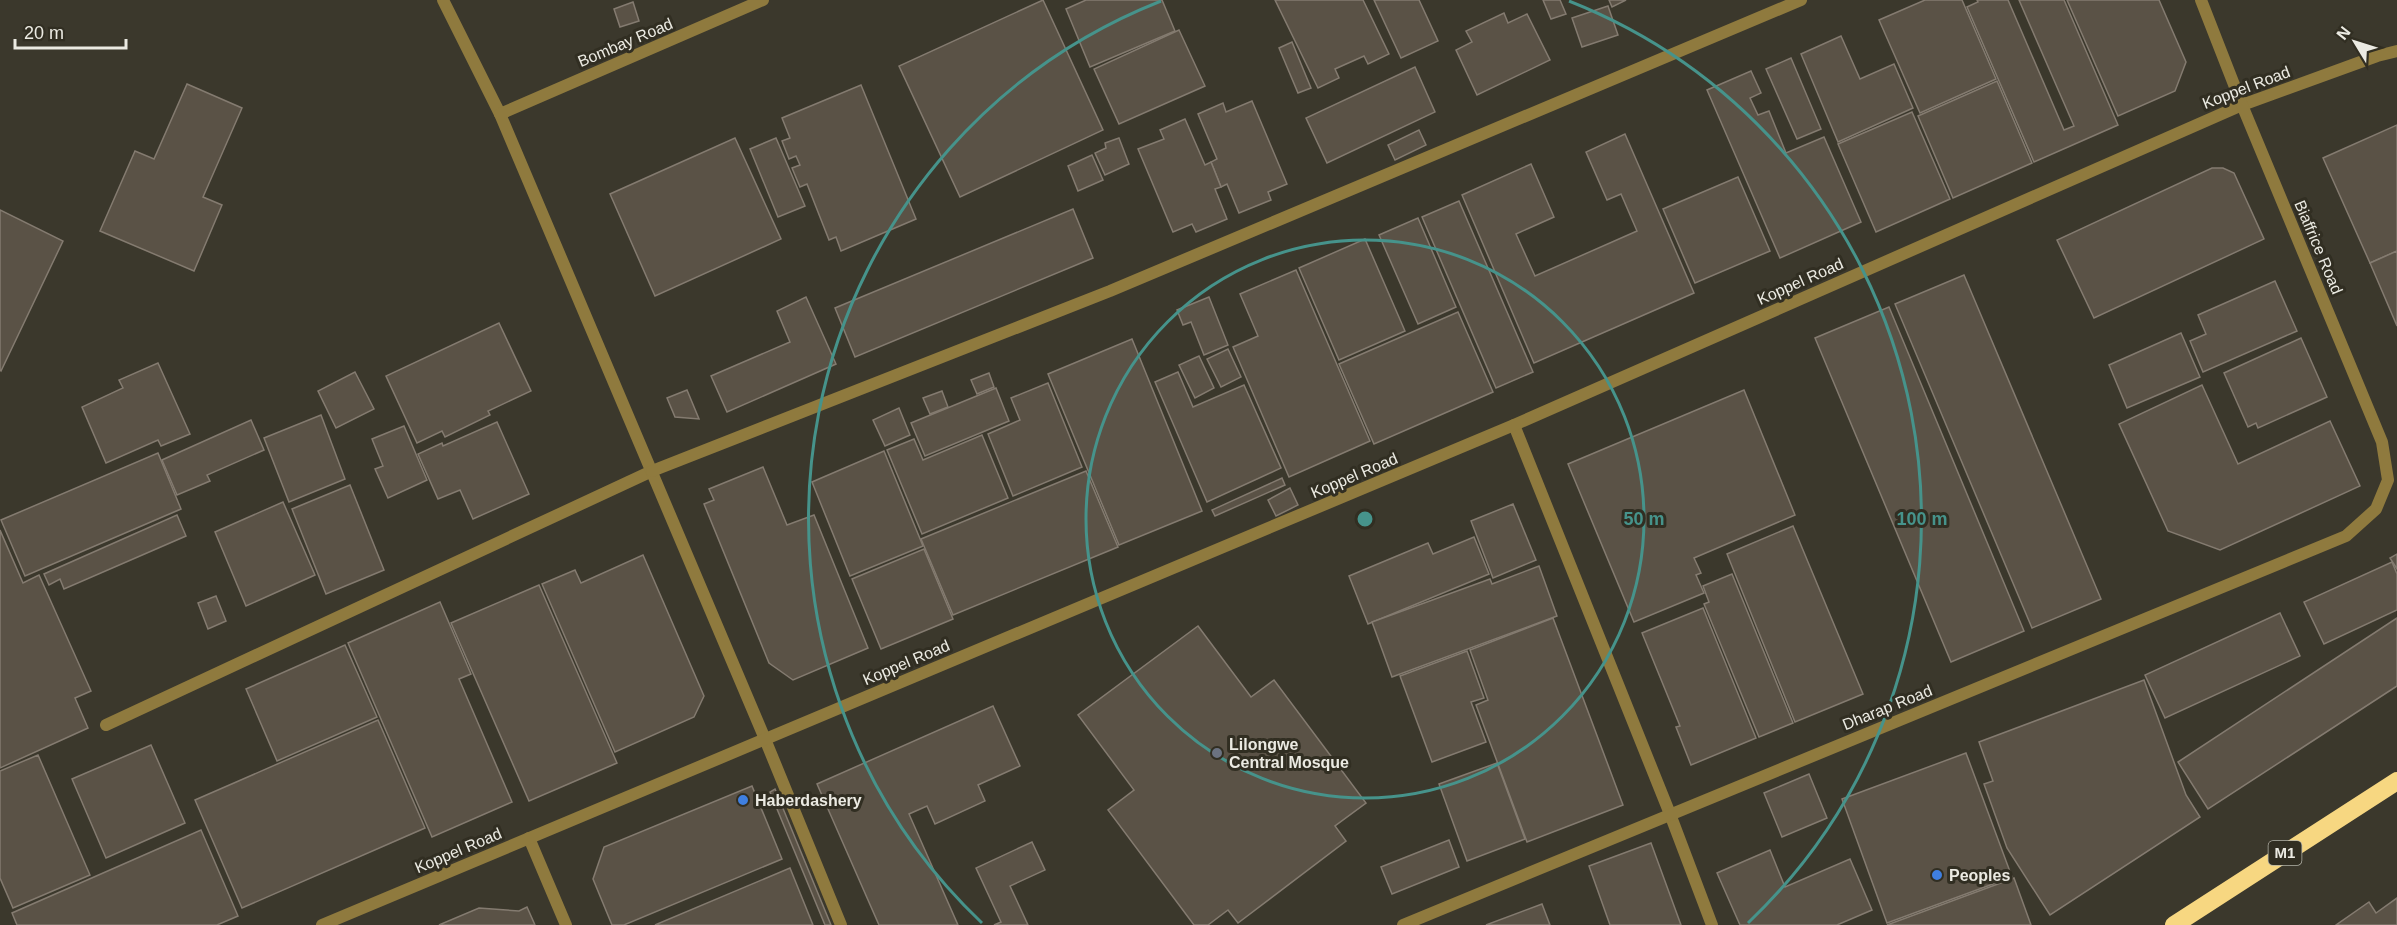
<svg xmlns="http://www.w3.org/2000/svg" width="2397" height="925" viewBox="0 0 2397 925" font-family="Arial,sans-serif">
<style>
.building{fill:#5a5246;stroke:#847b70;stroke-width:1.5}
.lines{fill:none;stroke-linecap:round;stroke-linejoin:round}
.lane{stroke:#8f7a3e;stroke-width:12}
.street{stroke:#8f7a3e;stroke-width:12}
.highway{stroke:#f7d781;stroke-width:18}
.ring{fill:none;stroke:#46938b;stroke-width:3}
.worship-dot{fill:#6b7280;stroke:#312e22;stroke-width:2}
.shop-dot{fill:#3f7fe0;stroke:#312e22;stroke-width:2}
.labels{text-anchor:middle;stroke-width:6;stroke-linejoin:round;paint-order:stroke}
.shield{fill:#312e22;stroke:#b3b2a8;stroke-width:1.5}
.shield-label{font-size:15px;font-weight:bold;fill:#ebeae2}
.street-label{font-size:16px;fill:#ebeae2;stroke:#312e22}
.poi-label{font-size:16px;font-weight:bold;fill:#ebeae2;stroke:#312e22;text-anchor:start}
.centre{fill:#46938b;stroke:#312e22;stroke-width:3}
.ring-label{font-size:18px;text-anchor:middle;font-weight:bold;fill:#46938b;stroke:#312e22;stroke-width:6;stroke-linejoin:round;paint-order:stroke}
</style>
<rect width="100%" height="100%" fill="#3b382c"/>
<g class="building">
<polygon points="1043,0 1103,130 960,197 899,66"/>
<polygon points="1086,0 1162,0 1175,31 1090,67 1066,9"/>
<polygon points="1275,0 1363,0 1389,54 1368,64 1364,56 1335,69 1339,78 1318,88"/>
<polygon points="1374,0 1419,0 1438,41 1401,58"/>
<polygon points="1543,0 1560,0 1566,14 1551,19"/>
<polygon points="1609,0 1626,0 1612,7"/>
<polygon points="1925,0 1962,0 1996,79 1920,113 1879,20"/>
<polygon points="1977,0 2008,0 2064,130 2074,126 2019,0 2064,0 2118,125 2034,162 1967,7 1978,2"/>
<polygon points="2067,0 2159,0 2186,62 2175,91 2118,116"/>
<polygon points="633,2 639,21 620,27 614,9"/>
<polygon points="1608,6 1618,35 1582,47 1572,18"/>
<polygon points="1504,13 1508,23 1527,14 1550,60 1477,95 1456,50 1472,42 1466,31"/>
<polygon points="1179,30 1205,86 1119,124 1094,69"/>
<polygon points="1841,36 1860,79 1894,64 1913,108 1838,142 1801,54"/>
<polygon points="1292,42 1311,88 1298,93 1279,48"/>
<polygon points="1791,58 1821,129 1797,139 1766,69"/>
<polygon points="1415,67 1435,112 1327,163 1306,118"/>
<polygon points="1751,71 1761,93 1750,98 1758,115 1769,111 1786,153 1824,137 1861,222 1780,258 1707,90"/>
<polygon points="1997,81 2032,163 1953,198 1918,116"/>
<polygon points="187,84 242,108 203,197 222,205 194,271 100,231 135,151 154,159"/>
<polygon points="861,85 916,219 841,251 836,237 829,240 807,184 800,187 792,168 800,165 796,156 789,159 782,141 790,138 782,118"/>
<polygon points="1252,101 1287,184 1268,192 1271,200 1239,213 1227,184 1221,187 1211,162 1217,159 1198,114 1223,103 1226,112"/>
<polygon points="1912,112 1950,199 1876,232 1838,144"/>
<polygon points="1185,119 1205,165 1211,162 1221,187 1215,189 1227,219 1196,232 1192,224 1173,232 1138,149 1164,139 1160,130"/>
<polygon points="2397,125 2397,251 2370,263 2323,158"/>
<polygon points="1419,130 1426,145 1395,160 1388,145"/>
<polygon points="1625,134 1694,293 1534,363 1462,195 1531,164 1554,217 1516,234 1535,276 1637,231 1621,194 1607,200 1586,152"/>
<polygon points="735,138 781,239 655,296 610,194"/>
<polygon points="776,138 805,206 778,217 750,149"/>
<polygon points="1119,138 1129,164 1105,175 1095,153 1106,148 1105,143"/>
<polygon points="1092,155 1103,180 1078,191 1068,166"/>
<polygon points="2212,168 2223,168 2234,173 2264,239 2094,318 2057,240"/>
<polygon points="1738,177 1770,251 1695,283 1663,209"/>
<polygon points="1459,201 1533,372 1496,388 1422,217"/>
<polygon points="1073,209 1093,258 855,357 835,308"/>
<polygon points="0,210 63,241 1,371 0,370"/>
<polygon points="1418,218 1456,307 1418,324 1379,235"/>
<polygon points="1365,239 1405,331 1339,360 1299,268"/>
<polygon points="2397,251 2397,326 2370,263"/>
<polygon points="1296,270 1370,441 1289,477 1233,347 1258,336 1240,294"/>
<polygon points="1964,275 2101,599 2032,628 1895,304"/>
<polygon points="2275,281 2297,331 2203,372 2190,341 2206,334 2198,315"/>
<polygon points="806,297 836,364 727,412 711,376 790,342 777,311"/>
<polygon points="1209,297 1228,345 1204,355 1191,322 1183,325 1177,310"/>
<polygon points="1889,307 2024,631 1951,662 1815,338"/>
<polygon points="1458,312 1493,392 1374,444 1339,364"/>
<polygon points="499,323 531,391 488,411 490,415 445,437 442,431 417,443 386,376"/>
<polygon points="2181,333 2200,377 2127,408 2109,365"/>
<polygon points="2301,338 2327,397 2258,428 2256,423 2248,427 2224,373"/>
<polygon points="1132,339 1202,511 1119,545 1048,374"/>
<polygon points="1228,349 1241,377 1221,387 1207,359"/>
<polygon points="1199,356 1214,388 1195,398 1179,365"/>
<polygon points="158,363 190,434 161,446 158,440 106,463 82,407 123,388 119,380"/>
<polygon points="355,372 374,409 336,428 318,391"/>
<polygon points="1178,372 1193,407 1244,385 1281,468 1207,502 1155,382"/>
<polygon points="989,373 994,387 977,394 971,380"/>
<polygon points="1048,383 1082,467 1013,496 988,434 1020,420 1011,398"/>
<polygon points="2202,385 2238,464 2330,421 2360,486 2220,550 2168,531 2119,424"/>
<polygon points="996,388 1009,421 925,456 911,423"/>
<polygon points="687,390 699,419 675,417 667,398"/>
<polygon points="1744,390 1795,515 1694,558 1701,573 1696,575 1704,593 1634,622 1568,464"/>
<polygon points="942,391 948,407 930,414 923,398"/>
<polygon points="899,408 910,435 885,446 873,420"/>
<polygon points="321,415 345,479 289,502 264,438"/>
<polygon points="251,420 264,450 207,475 210,481 177,495 162,460"/>
<polygon points="497,422 529,494 473,519 460,490 438,499 418,454 442,443 443,446"/>
<polygon points="404,426 427,480 388,498 375,469 383,466 372,439"/>
<polygon points="982,435 1008,498 922,534 887,450 914,439 923,460"/>
<polygon points="884,451 923,546 850,576 812,482"/>
<polygon points="158,453 181,509 25,576 1,520"/>
<polygon points="763,467 787,525 814,515 868,648 793,680 769,663 704,504 714,500 709,489"/>
<polygon points="1086,471 1118,547 953,615 921,539"/>
<polygon points="1282,478 1285,485 1215,516 1212,510"/>
<polygon points="350,485 384,570 326,594 292,509"/>
<polygon points="1290,488 1298,505 1276,516 1268,500"/>
<polygon points="283,502 315,575 246,606 215,532"/>
<polygon points="1513,504 1536,560 1493,578 1471,521"/>
<polygon points="177,515 186,536 64,589 60,579 49,585 44,574"/>
<polygon points="1793,526 1863,694 1795,722 1727,554"/>
<polygon points="0,530 23,583 39,575 91,691 75,698 88,728 0,768"/>
<polygon points="1474,537 1489,574 1368,624 1349,576 1428,543 1433,554"/>
<polygon points="924,549 953,619 881,649 852,579"/>
<polygon points="2397,554 2397,569 2390,558"/>
<polygon points="643,555 704,696 694,717 615,752 542,584 575,570 581,583"/>
<polygon points="2392,562 2397,574 2397,610 2324,644 2304,602"/>
<polygon points="1539,566 1557,616 1392,677 1372,622 1490,579 1492,584"/>
<polygon points="1732,574 1793,723 1759,737 1704,604 1709,602 1703,586"/>
<polygon points="539,585 617,763 529,801 451,623"/>
<polygon points="216,596 226,621 208,629 198,603"/>
<polygon points="440,602 471,674 459,679 512,802 432,837 348,643"/>
<polygon points="1703,608 1756,738 1691,765 1676,727 1680,726 1642,633"/>
<polygon points="2280,613 2300,656 2165,718 2145,675"/>
<polygon points="1553,618 1623,805 1527,842 1476,705 1488,700 1470,650"/>
<polygon points="2397,618 2397,686 2208,809 2178,762"/>
<polygon points="1198,626 1251,697 1274,680 1366,803 1335,826 1346,841 1238,923 1228,910 1208,925 1194,925 1108,810 1134,790 1078,715"/>
<polygon points="345,645 377,717 277,761 246,689"/>
<polygon points="1467,651 1484,698 1471,702 1486,742 1432,762 1400,676"/>
<polygon points="2144,680 2186,795 2200,817 2050,915 2007,848 1984,784 1993,781 1979,742"/>
<polygon points="993,706 1020,766 978,785 985,801 935,824 927,806 909,814 958,925 879,925 817,784"/>
<polygon points="378,720 425,828 242,908 195,800"/>
<polygon points="151,745 185,823 106,858 72,779"/>
<polygon points="1966,753 2012,877 1887,923 1842,799"/>
<polygon points="38,755 90,875 13,908 0,878 0,771"/>
<polygon points="1497,763 1525,839 1467,861 1439,784"/>
<polygon points="1809,774 1827,818 1782,837 1764,793"/>
<polygon points="752,786 782,859 624,925 612,925 593,879 604,847"/>
<polygon points="775,789 831,925 825,925 770,792"/>
<polygon points="201,830 238,916 217,925 17,925 12,913"/>
<polygon points="1449,840 1459,867 1392,894 1381,867"/>
<polygon points="1032,842 1045,870 1010,886 1028,925 994,925 1001,922 976,868"/>
<polygon points="1651,843 1681,925 1610,925 1589,866"/>
<polygon points="1770,850 1785,887 1850,859 1872,910 1837,925 1740,925 1717,873"/>
<polygon points="790,868 813,925 655,925"/>
<polygon points="2014,878 2031,925 1887,925"/>
<polygon points="2397,898 2397,925 2336,925 2369,902 2376,913"/>
<polygon points="1542,904 1550,925 1486,925"/>
<polygon points="527,907 535,925 439,925 479,908 519,911"/>
</g>
<g class="lines">
<polyline class="lane" points="106,725 652,471"/>
<g class="street">
<polyline points="443,0 500,114 765,739 841,925"/>
<polyline points="500,114 763,0"/>
<polyline points="1514,425 1670,814 1712,925"/>
<polyline points="652,471 1110,291 1801,0"/>
<polyline points="529,838 566,925"/>
<polyline points="322,925 1514,425 2242,105 2377,56 2397,51"/>
<polyline points="1403,925 2346,536 2376,509 2388,480 2382,442 2242,105 2201,0"/>
</g>
<polyline class="highway" points="2174,925 2397,781"/>
</g>
<g class="ring">
<circle cx="1365" cy="519" r="279"/>
<path d="M982 923A557 557 0 0 1 1161 1M1569 1A557 557 0 0 1 1748 923"/>
</g>
<circle class="worship-dot" cx="1217" cy="753" r="6"/>
<g class="shop-dot">
<circle cx="743" cy="800" r="6"/>
<circle cx="1937" cy="875" r="6"/>
</g>
<g class="labels">
<rect class="shield" x="2268.5" y="841" width="33" height="24" rx="4.5"/>
<g class="shield-label">
<text x="2285" y="858">M1</text>
</g>
<g class="street-label">
<text transform="translate(625 42) rotate(-23)" y="6">Bombay Road</text>
<text transform="translate(2246 87) rotate(-21)" y="6">Koppel Road</text>
<text transform="translate(2319 247) rotate(67)" y="6">Biaffrice Road</text>
<text transform="translate(1800 281) rotate(-24)" y="6">Koppel Road</text>
<text transform="translate(1354 475) rotate(-23)" y="6">Koppel Road</text>
<text transform="translate(906 662) rotate(-23)" y="6">Koppel Road</text>
<text transform="translate(1887 707) rotate(-22)" y="6">Dharap Road</text>
<text transform="translate(458 850) rotate(-23)" y="6">Koppel Road</text>
</g>
<g class="poi-label">
<text x="1229" y="750">Lilongwe<tspan x="1229" dy="18">Central Mosque</tspan></text>
<text x="755" y="806">Haberdashery</text>
<text x="1949" y="881">Peoples</text>
</g>
</g>
<circle cx="1365" cy="519" r="9" class="centre"/>
<g class="ring-label">
<text x="1644" y="525">50 m</text>
<text x="1922" y="525">100 m</text>
</g>
<g transform="translate(2355 42) rotate(308)" stroke="#312e22" stroke-width="4.5" paint-order="stroke">
<path d="M0-4.5L10 22L0 15L-10 22Z" fill="#ebeae2"/>
<text y="-9" font-size="16" font-weight="bold" text-anchor="middle" fill="#ebeae2">N</text>
</g>
<path d="M15 39v9h111v-9" fill="none" stroke="#ebeae2" stroke-width="3"/>
<text x="24" y="39" font-size="18" fill="#ebeae2" stroke="#312e22" stroke-width="4.5" paint-order="stroke">20 m</text>
</svg>
